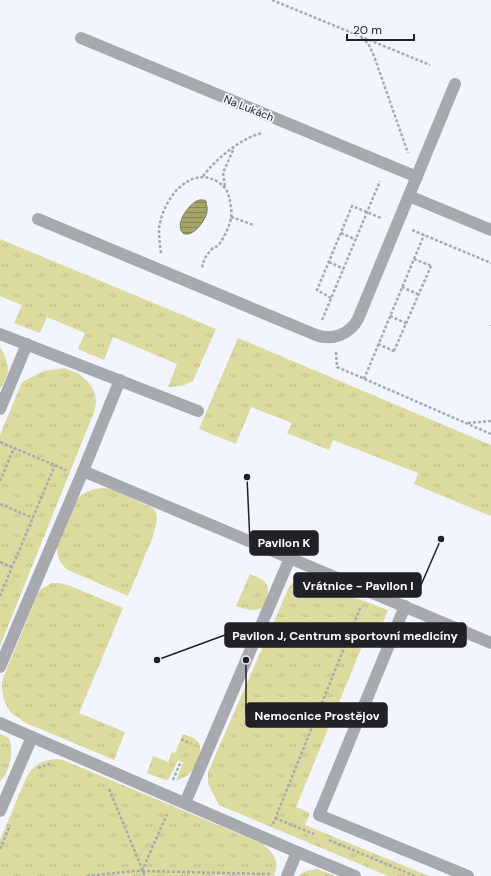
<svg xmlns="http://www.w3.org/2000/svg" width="491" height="876" viewBox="0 0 491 876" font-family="'DM Sans',sans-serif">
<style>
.grass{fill:url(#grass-tufts)}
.water{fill:url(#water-rules);stroke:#7e7d54}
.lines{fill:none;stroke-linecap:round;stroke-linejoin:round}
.path{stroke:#a6aab2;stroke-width:2.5;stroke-dasharray:3 2;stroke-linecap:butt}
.service{stroke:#a6a9ae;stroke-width:12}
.minor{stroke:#a6a9ae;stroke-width:12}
.labels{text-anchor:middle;stroke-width:3.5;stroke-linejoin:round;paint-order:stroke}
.street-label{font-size:11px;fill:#202227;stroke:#f0f5ff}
.leader{fill:none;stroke:#202227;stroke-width:1.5}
.callout-dot{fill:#202227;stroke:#f0f5ff;stroke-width:1.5}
.callout{fill:#202227;stroke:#202227;stroke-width:1.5}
.callout-label{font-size:12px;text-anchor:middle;font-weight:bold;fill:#fff}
</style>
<defs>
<pattern id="grass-tufts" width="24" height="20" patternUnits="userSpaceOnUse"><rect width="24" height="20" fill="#ddda9e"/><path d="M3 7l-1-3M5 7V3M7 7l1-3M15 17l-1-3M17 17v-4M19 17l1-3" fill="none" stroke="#bdbb88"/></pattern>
<pattern id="water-rules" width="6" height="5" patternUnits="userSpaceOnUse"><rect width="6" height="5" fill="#a6a467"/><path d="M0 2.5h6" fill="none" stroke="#878555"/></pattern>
</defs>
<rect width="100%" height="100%" fill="#f0f5ff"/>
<g class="grass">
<polygon points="0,239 216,329 193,381 182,386 168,387 177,364 113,337 104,360 78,349 85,333 47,317 40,333 14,323 22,305 0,296"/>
<polygon points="238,338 491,445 491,516 414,484 418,473 333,440 329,450 287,433 292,423 251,407 236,444 199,429"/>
<path d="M0,347C4,352 8,364 8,371C7,377 3,384 0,389Z"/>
<polygon points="64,368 78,373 90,384 95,393 96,403 94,412 0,646 0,435 22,382 44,371"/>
<path d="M103,488L111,489L153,508C160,516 156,525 153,534H154L128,596L68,570C60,564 57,557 57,547L77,499C84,491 93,489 103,488Z"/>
<path d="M250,574C254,576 261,578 264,581C272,589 266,600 262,608C252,612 245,609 236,606Z"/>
<polygon points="299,577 388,610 377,638 367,634 296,807 310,813 305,825 429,876 388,876 219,805 208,784 208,772 289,587"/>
<path d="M52,583H59L68,585L123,608L79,713L125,732L114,760L24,722C21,719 17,717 13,714C4,706 0,690 3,678L38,593L41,589Z"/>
<path d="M0,734L9,738C14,750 10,773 0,781Z"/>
<path d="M183,734C187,736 194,737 197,741C205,749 196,766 190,773C186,777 180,779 176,781L183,762L178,760L169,779L165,780L147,773L153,756L168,762L172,752L175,753Z"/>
<path d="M57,759L63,760L263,844C274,853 280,862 274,876H0V840L27,776C35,764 42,760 57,759Z"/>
<path d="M317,869L336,876H298C304,871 309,870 317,869Z"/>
</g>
<path class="water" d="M199,200H204L206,201C206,204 208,208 207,211C207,218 195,236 185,234C183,234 182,232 181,230C177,220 190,203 199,200Z"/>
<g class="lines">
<g class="path">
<polyline points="272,0 430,65"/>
<polyline points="361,38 368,43 374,56 408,153"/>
<path d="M203,176C216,159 241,138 262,133"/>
<polyline points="225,186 223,173 234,148"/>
<polyline points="231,217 254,225"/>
<polyline points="412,230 491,263"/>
<polyline points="341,233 356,240"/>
<path d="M161,253C160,246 159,238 159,231C160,204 188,163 218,182C226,187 229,193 230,202C231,207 232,212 231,217C231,223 224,238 220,243C219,245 216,247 213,248C206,255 203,260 202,269"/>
<polyline points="414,259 432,266"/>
<polyline points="329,262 344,269"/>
<polyline points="402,287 420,295"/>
<polyline points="331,298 317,290 352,206 381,218"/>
<polyline points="390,316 408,324"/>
<polyline points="322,320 380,181"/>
<polyline points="491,325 491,326"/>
<polyline points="378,344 396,352"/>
<polyline points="394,351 431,266"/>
<polyline points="336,352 337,367 491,434"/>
<polyline points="364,379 424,235"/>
<polyline points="468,423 491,421"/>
<polyline points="0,442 66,470"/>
<polyline points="0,481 14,448"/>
<polyline points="0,504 33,518"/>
<polyline points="0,562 12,567"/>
<polyline points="0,596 55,465"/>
<polyline points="181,739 191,744"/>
<polyline points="38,768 50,764"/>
<polyline points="173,780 181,761"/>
<polyline points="109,789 145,876"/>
<polyline points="275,818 314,834"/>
<polyline points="273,824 361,606"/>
<polyline points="329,840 415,876"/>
<polyline points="0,849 10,825"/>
<polyline points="142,871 270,874"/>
<polyline points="87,876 134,871 142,871 167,814"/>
</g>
<g class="service">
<polyline points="0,334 198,411"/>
<polyline points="0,409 27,344"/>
<polyline points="83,471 491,643"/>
<polyline points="405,606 319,815 468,876"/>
<polyline points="0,667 83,471 120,380"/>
<polyline points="0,723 32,737 0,811"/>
<polyline points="32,737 297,852 287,876"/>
<polyline points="185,803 290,558"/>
<polyline points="297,852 355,876"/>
</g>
<g class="minor">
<polyline points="81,38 417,177"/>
<polyline points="409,196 491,230"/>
<path d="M38,219L316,335C333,341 350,334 358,319L455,84"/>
</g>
</g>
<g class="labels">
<g class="street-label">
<text transform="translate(249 108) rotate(22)" y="4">Na Lukách</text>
</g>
</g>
<path class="leader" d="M247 477L250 543M441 539L421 585M157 660L225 635M246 660L246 715"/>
<g class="callout-dot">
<circle cx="247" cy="477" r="4"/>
<circle cx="441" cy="539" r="4"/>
<circle cx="157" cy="660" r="4"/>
<circle cx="246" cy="660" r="4"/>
</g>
<g class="callout">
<rect x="250" y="531" width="68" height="24" rx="4"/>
<rect x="294" y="573" width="127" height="24" rx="4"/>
<rect x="225" y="623" width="241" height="24" rx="4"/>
<rect x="246" y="703" width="141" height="24" rx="4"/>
</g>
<g class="callout-label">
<text x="284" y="547">Pavilon K</text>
<text x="358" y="590">Vrátnice - Pavilon I</text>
<text x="345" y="640">Pavilon J, Centrum sportovní medicíny</text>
<text x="317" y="720">Nemocnice Prostějov</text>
</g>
<path d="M347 34v6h67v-6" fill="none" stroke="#202227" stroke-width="2"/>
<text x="353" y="34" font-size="12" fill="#202227" stroke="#f0f5ff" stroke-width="3" paint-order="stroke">20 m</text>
</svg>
